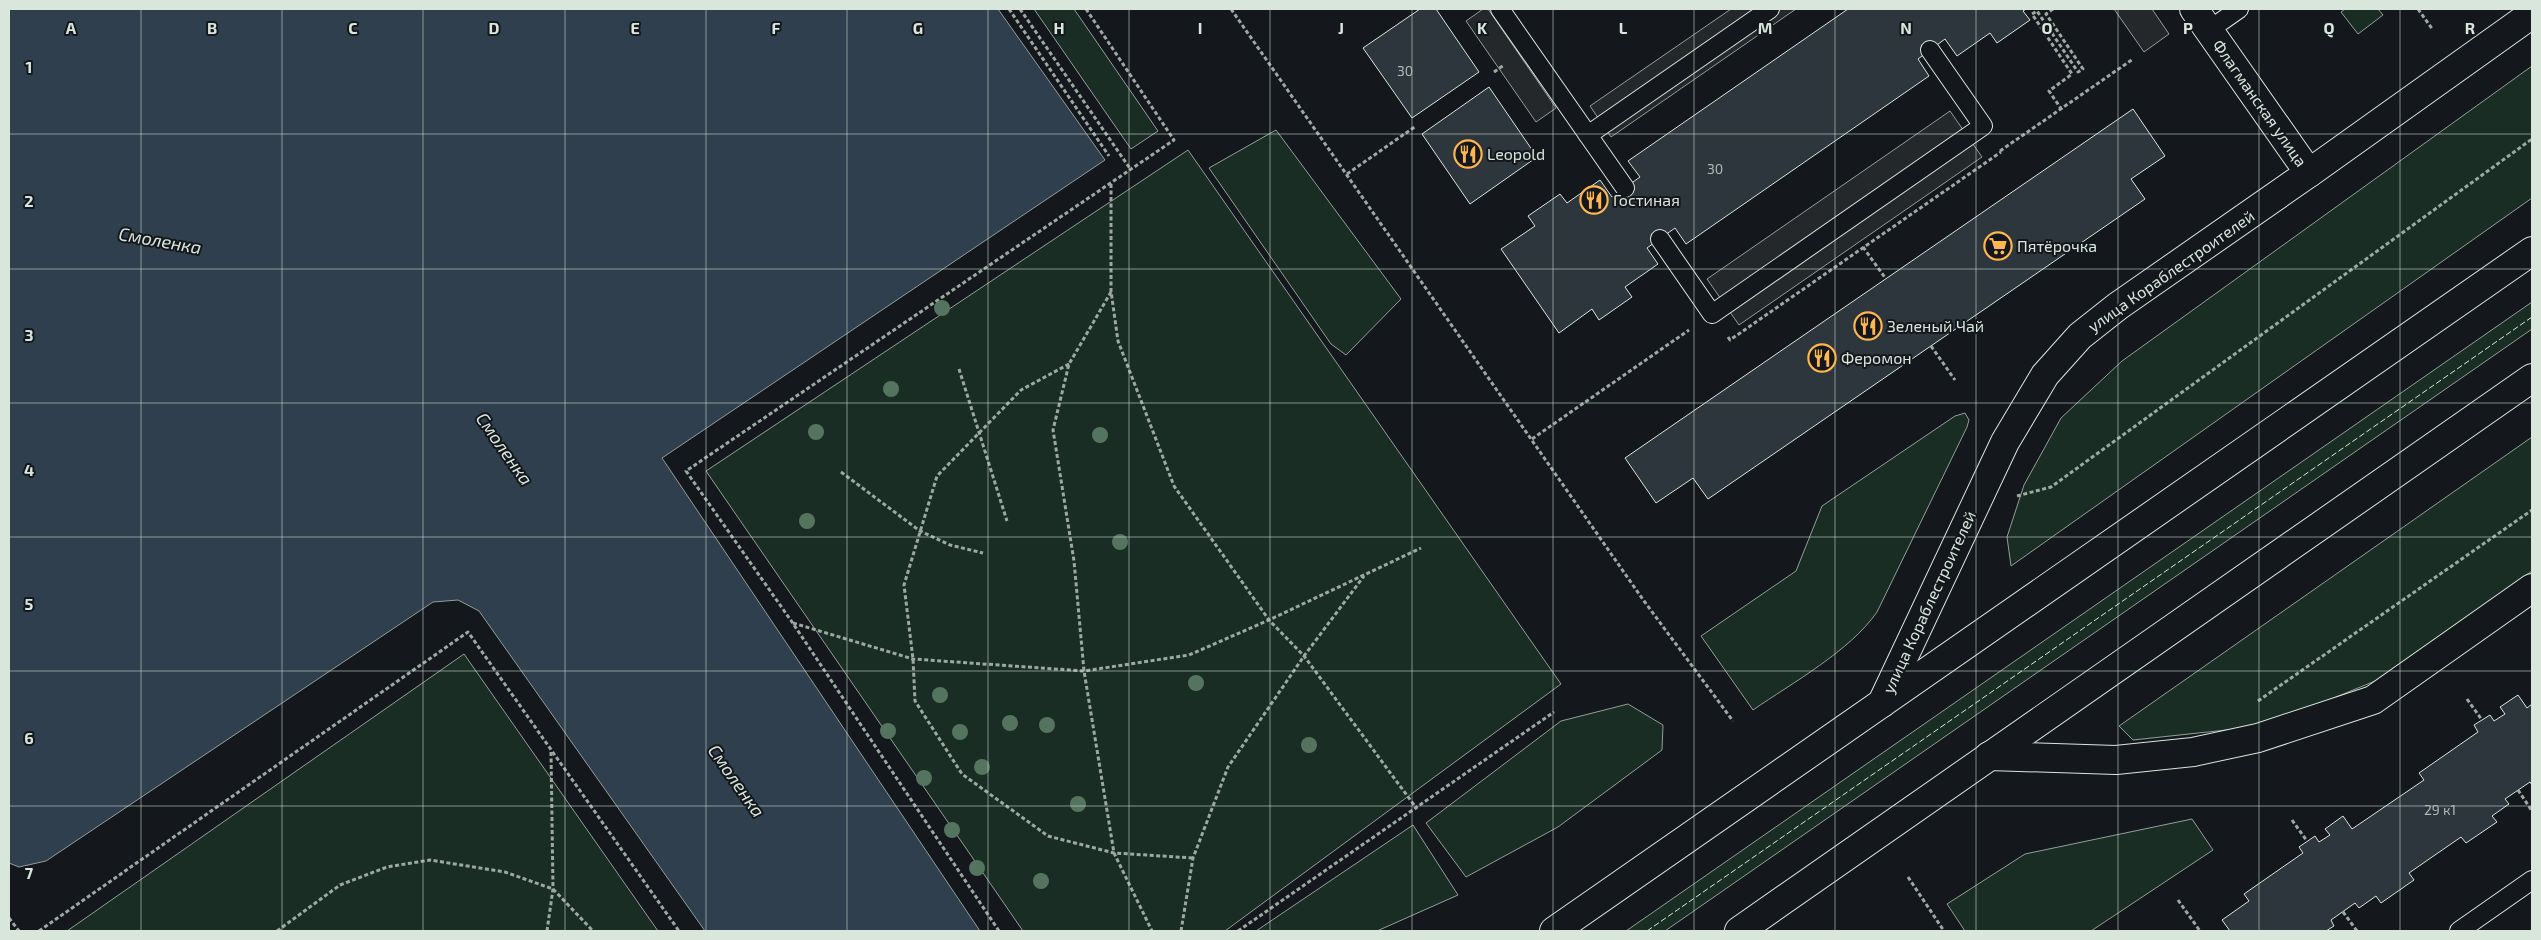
<svg xmlns="http://www.w3.org/2000/svg" width="2541" height="940" viewBox="0 0 2541 940" font-family="'Exo 2',sans-serif">
<style>
.green{fill:#1a2d24;stroke:#939e99}
.parking{fill:#24282b;stroke:#939e99}
.water{fill:#2f3f4d;stroke:#939e99}
.building{fill:#2c363c;stroke:#d8e6dc}
.lines{fill:none;stroke-linecap:round;stroke-linejoin:round}
.lane-casing{stroke:#d8e6dc;stroke-width:20}
.street-casing{stroke:#d8e6dc;stroke-width:30}
.secondary-casing{stroke:#d8e6dc;stroke-width:30}
.path{stroke:#9da8a2;stroke-width:3;stroke-dasharray:4 2.5;stroke-linecap:butt}
.lane{stroke:#14181c;stroke-width:18}
.street{stroke:#14181c;stroke-width:28}
.secondary{stroke:#14181c;stroke-width:28}
.fence{stroke:#d8e6dc;stroke-width:1;stroke-dasharray:6 2.5;stroke-linecap:butt}
.tree{fill:#55745f}
.grid{fill:none;stroke:#d8e6dc;stroke-width:1;stroke-opacity:0.55}
.labels{text-anchor:middle;stroke-width:4;stroke-linejoin:round;paint-order:stroke}
.number-label{font-size:14px;fill:#adbab4}
.street-label{font-size:16px;fill:#d8e6dc;stroke:#14181c}
.poi-label{font-size:16px;fill:#d8e6dc;stroke:#14181c;text-anchor:start}
.water-label{font-size:18px;font-style:italic;fill:#d8e6dc;stroke:#14181c}
.grid-label{font-size:16px;text-anchor:middle;font-weight:bold;fill:#d8e6dc;stroke:#14181c;stroke-width:4;stroke-linejoin:round;paint-order:stroke}
</style>
<rect width="100%" height="100%" fill="#14181c"/>
<g class="green">
<polygon points="1034,9 1074,9 1158,131 1131,149"/>
<polygon points="2345,9 2378,9 2383,15 2358,34 2341,12"/>
<polygon points="2532,66 2532,198 2011,566 2007,537 2024,485 2061,418 2122,361"/>
<polygon points="1276,130 1401,299 1346,355 1331,344 1209,168"/>
<polygon points="1188,150 1561,684 1225,931 1023,931 706,471"/>
<polygon points="2532,302 2532,329 1665,931 1626,931"/>
<path d="M1965,413L1969,420L1967,427L1877,612C1850,651 1792,683 1753,710L1701,636L1796,571L1822,506L1955,416Z"/>
<polygon points="2532,437 2532,571 2375,681 2314,706 2254,727 2133,740 2119,726"/>
<polygon points="464,654 658,931 67,931"/>
<polygon points="1628,704 1663,725 1662,750 1558,827 1466,877 1426,823 1561,721"/>
<polygon points="2192,819 2213,850 2091,931 1965,931 1947,904 2025,854"/>
<polygon points="1413,825 1458,895 1377,931 1256,931"/>
</g>
<g class="parking">
<polygon points="1483,9 1488,9 1556,108 1536,122 1466,21"/>
<polygon points="1731,9 1796,9 1611,137 1590,106"/>
<polygon points="2114,9 2152,9 2169,34 2144,52"/>
<polygon points="1950,111 1982,157 1739,325 1707,279"/>
</g>
<polygon class="water" points="9,9 998,9 1105,160 662,458 980,931 705,931 479,611 458,600 433,602 46,861 19,867 9,863"/>
<g class="building">
<polygon points="1420,9 1436,9 1479,72 1412,118 1363,48"/>
<polygon points="1848,9 2026,9 2023,11 2030,20 1997,43 1990,33 1957,56 1945,39 1918,59 1929,76 1686,244 1675,228 1647,248 1658,264 1625,287 1632,297 1599,320 1592,309 1559,333 1501,249 1535,226 1528,216 1560,194 1567,203 1600,180 1612,197 1640,177 1628,161"/>
<polygon points="1489,87 1537,157 1470,204 1422,134"/>
<polygon points="2133,109 2165,156 2131,179 2145,199 1708,499 1693,478 1656,503 1625,458"/>
<polygon points="2518,695 2527,708 2532,704 2532,785 2530,782 2505,799 2509,804 2492,816 2497,822 2466,843 2461,837 2409,873 2414,880 2381,903 2376,896 2359,908 2355,903 2331,920 2334,926 2326,931 2230,931 2222,920 2249,901 2244,894 2303,853 2299,847 2315,836 2319,842 2330,835 2325,829 2343,816 2352,829 2424,780 2419,773 2478,732 2474,725 2490,715 2494,721 2505,714 2500,707"/>
</g>
<g class="lines">
<g class="lane-casing">
<g id="lane">
<polyline points="1500,9 1625,188"/>
<polyline points="2209,30 2239,9"/>
<polyline points="1588,135 1770,9"/>
<polyline points="1660,239 1712,314 1983,126 1930,50"/>
<polyline points="2459,931 2532,880"/>
</g>
</g>
<g class="street-casing">
<g id="street">
<polyline points="2309,173 2532,14"/>
<polyline points="1989,756 2116,760 2193,752 2258,738 2373,700 2532,588"/>
</g>
</g>
<g class="secondary-casing">
<g id="secondary">
<polyline points="1882,703 2005,442 2045,375 2080,336 2118,306 2309,173 2194,9"/>
<polyline points="1554,931 2532,251"/>
<polyline points="1739,931 2532,378"/>
</g>
</g>
<g class="path">
<polyline points="1009,9 1109,156"/>
<polyline points="1020,9 1131,170"/>
<polyline points="1231,9 1644,601 1733,721"/>
<polyline points="2053,9 2046,14 2083,69 2078,72 2037,11 2032,14 2072,74 2049,91 2062,110"/>
<polyline points="2418,9 2433,30"/>
<polyline points="1494,72 1504,65"/>
<polyline points="2000,151 2133,59"/>
<polyline points="1347,174 1416,126"/>
<polyline points="1111,184 1111,291 1118,341 1174,486 1269,620 1304,656 1417,809"/>
<polyline points="1863,247 1886,279"/>
<polyline points="1111,292 1069,364 1053,430 1074,561 1084,671 1114,853 1152,931"/>
<polyline points="1728,337 1730,340 2001,152"/>
<polyline points="1931,346 1955,380"/>
<polyline points="1069,364 1021,390 937,476 904,585 913,659 915,701 962,774 1048,836 1114,853 1193,858"/>
<polyline points="959,369 1007,521"/>
<polyline points="1532,439 1689,330"/>
<polyline points="841,472 920,531 950,545 983,553"/>
<polyline points="2017,496 2051,487 2532,139"/>
<polyline points="793,623 913,659 1084,671 1189,655 1269,620 1421,548"/>
<polyline points="2467,699 2482,720"/>
<polyline points="2258,701 2532,510"/>
<polyline points="2518,790 2532,811"/>
<polyline points="2292,820 2307,841"/>
<polyline points="1908,877 1944,931"/>
<polyline points="2178,900 2200,931"/>
<polyline points="2343,912 2357,931"/>
<polyline points="9,918 19,931"/>
<polyline points="39,931 468,632 679,931"/>
<polyline points="277,931 340,885 387,867 430,860 505,872 553,889 593,931"/>
<polyline points="547,931 553,889 551,752"/>
<polyline points="999,931 792,622 686,471 1174,140 1086,9"/>
<polyline points="1181,931 1193,858 1228,767 1304,656 1364,576"/>
<polyline points="1238,931 1554,712"/>
</g>
<use href="#lane" class="lane"/>
<use href="#street" class="street"/>
<use href="#secondary" class="secondary"/>
<polyline class="fence" points="1647,931 2532,317"/>
</g>
<g class="tree">
<circle cx="942" cy="308" r="8"/>
<circle cx="891" cy="389" r="8"/>
<circle cx="816" cy="432" r="8"/>
<circle cx="1100" cy="435" r="8"/>
<circle cx="807" cy="521" r="8"/>
<circle cx="1120" cy="542" r="8"/>
<circle cx="1196" cy="683" r="8"/>
<circle cx="940" cy="695" r="8"/>
<circle cx="1010" cy="723" r="8"/>
<circle cx="1047" cy="725" r="8"/>
<circle cx="888" cy="731" r="8"/>
<circle cx="960" cy="732" r="8"/>
<circle cx="1309" cy="745" r="8"/>
<circle cx="982" cy="767" r="8"/>
<circle cx="924" cy="778" r="8"/>
<circle cx="1078" cy="804" r="8"/>
<circle cx="952" cy="830" r="8"/>
<circle cx="977" cy="868" r="8"/>
<circle cx="1041" cy="881" r="8"/>
</g>
<path class="grid" d="M141,9V931M282,9V931M423,9V931M565,9V931M706,9V931M847,9V931M988,9V931M1129,9V931M1270,9V931M1412,9V931M1553,9V931M1694,9V931M1835,9V931M1976,9V931M2118,9V931M2259,9V931M2400,9V931M9,134H2532M9,269H2532M9,403H2532M9,537H2532M9,671H2532M9,806H2532"/>
<defs>
<g id="restaurant-ring" transform="scale(1.4375)"><circle r="9.5" fill="#14181c" stroke="#ffb74d" stroke-width="1.5"/><path d="M-5-6h1v4h1v-4h1v4h1v-4h1v5L-1.5 .5V6h-2V.5L-5-1ZM5-6V6H3V1.5H1.5Q1.5-4 5-6Z" fill="#ffb74d"/></g>
<g id="supermarket-ring" transform="scale(1.4375)"><circle r="9.5" fill="#14181c" stroke="#ffb74d" stroke-width="1.5"/><path d="M-6-5.5h2.5l.6 2H6L4.5 2H-2.5L-4.4-4H-6ZM-1.5 3.2a1.3 1.3 0 1 0 .1 0ZM3 3.2a1.3 1.3 0 1 0 .1 0Z" fill="#ffb74d"/></g>
</defs>
<g fill-rule="evenodd">
<use href="#restaurant-ring" x="1468" y="154"/>
<use href="#restaurant-ring" x="1594" y="200"/>
<use href="#supermarket-ring" x="1998" y="246"/>
<use href="#restaurant-ring" x="1868" y="326"/>
<use href="#restaurant-ring" x="1822" y="358"/>
</g>
<g class="labels">
<g class="number-label">
<text x="1405" y="76">30</text>
<text x="1715" y="174">30</text>
<text x="2440" y="815">29 к1</text>
</g>
<g class="street-label">
<text transform="translate(2260 103) rotate(55)" y="6">Флагманская улица</text>
<text transform="translate(2171 271) rotate(-35)" y="6">улица Кораблестроителей</text>
<text transform="translate(1929 602) rotate(-65)" y="6">улица Кораблестроителей</text>
</g>
<g class="poi-label">
<text x="1487" y="160">Leopold</text>
<text x="1613" y="206">Гостиная</text>
<text x="2017" y="252">Пятёрочка</text>
<text x="1887" y="332">Зеленый Чай</text>
<text x="1841" y="364">Феромон</text>
</g>
<g class="water-label">
<text transform="translate(160 241) rotate(10)" y="6">Смоленка</text>
<text transform="translate(504 449) rotate(55)" y="6">Смоленка</text>
<text transform="translate(736 781) rotate(55)" y="6">Смоленка</text>
</g>
</g>
<g class="grid-label">
<text x="71" y="34">A</text>
<text x="212" y="34">B</text>
<text x="353" y="34">C</text>
<text x="494" y="34">D</text>
<text x="635" y="34">E</text>
<text x="776" y="34">F</text>
<text x="918" y="34">G</text>
<text x="1059" y="34">H</text>
<text x="1200" y="34">I</text>
<text x="1341" y="34">J</text>
<text x="1482" y="34">K</text>
<text x="1623" y="34">L</text>
<text x="1765" y="34">M</text>
<text x="1906" y="34">N</text>
<text x="2047" y="34">O</text>
<text x="2188" y="34">P</text>
<text x="2329" y="34">Q</text>
<text x="2470" y="34">R</text>
<text x="29" y="73">1</text>
<text x="29" y="207">2</text>
<text x="29" y="341">3</text>
<text x="29" y="476">4</text>
<text x="29" y="610">5</text>
<text x="29" y="744">6</text>
<text x="29" y="879">7</text>
</g>
<rect width="2541" height="940" fill="none" stroke="#d8e6dc" stroke-width="20"/>
</svg>
